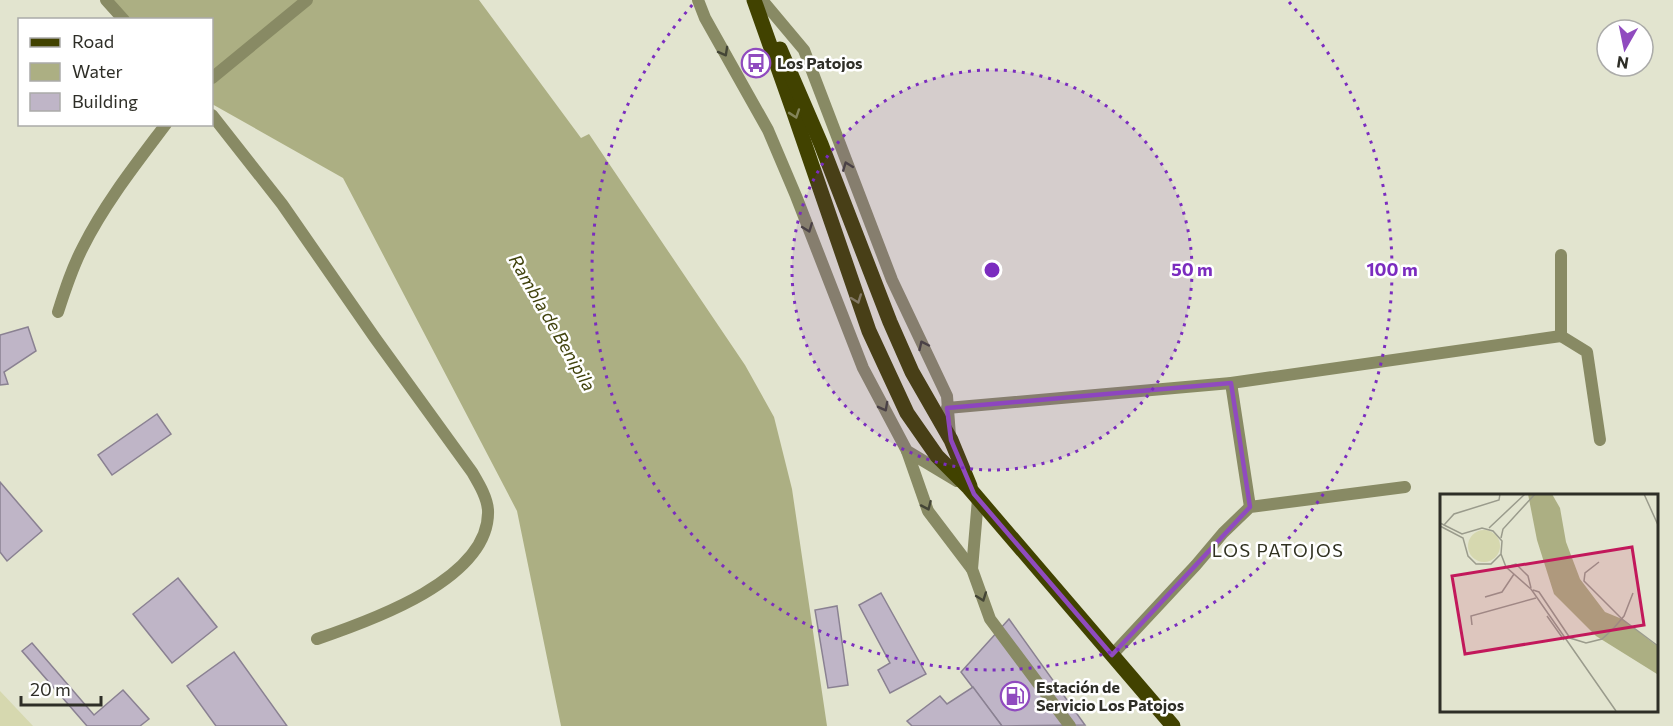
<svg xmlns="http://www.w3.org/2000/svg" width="1673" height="726" viewBox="0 0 1673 726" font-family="Commissioner,sans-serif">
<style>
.green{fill:#d6d8af}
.water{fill:#acaf83}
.building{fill:#bfb5c7;stroke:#8a8192;stroke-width:1.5}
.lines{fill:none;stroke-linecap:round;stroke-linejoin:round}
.lane{stroke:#888a64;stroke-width:12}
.street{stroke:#888a64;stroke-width:12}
.primary{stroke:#414200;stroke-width:15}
.oneway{stroke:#444536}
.oneway2{stroke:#848459}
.marked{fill:none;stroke:#904bbf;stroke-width:4.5;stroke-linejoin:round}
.ring{fill:none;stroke:#7b2cbf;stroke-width:3;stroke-dasharray:3 6}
.labels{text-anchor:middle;stroke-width:5;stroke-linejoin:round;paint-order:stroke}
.poi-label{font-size:16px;font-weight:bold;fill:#2e2e27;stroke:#fff;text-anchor:start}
.water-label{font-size:18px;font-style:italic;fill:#41430d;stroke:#fff}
.neighbourhood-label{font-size:18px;letter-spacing:1.5px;fill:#303121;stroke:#fff}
.inset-road{fill:none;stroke:#9a9b8c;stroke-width:1.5}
.view{fill:#c2185b;fill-opacity:0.15;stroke:#c2185b;stroke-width:3}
.inset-edge{fill:none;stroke:#2e2e27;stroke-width:3}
.centre{fill:#7b2cbf;stroke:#fff;stroke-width:3}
.ring-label{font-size:18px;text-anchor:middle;font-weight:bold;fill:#7b2cbf;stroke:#fff;stroke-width:5;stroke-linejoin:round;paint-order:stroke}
</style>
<rect width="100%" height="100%" fill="#e2e4cf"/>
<polygon class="green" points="0,691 33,726 0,726"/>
<polygon class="water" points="106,0 479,0 581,138 589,134 745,365 774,417 792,489 827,726 561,726 517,511 343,178 212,104 212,20 124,19"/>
<g class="building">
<polygon points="28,327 36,351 4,372 8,384 0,385 0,335"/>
<polygon points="157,414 171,434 112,475 98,455"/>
<polygon points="0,482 42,531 7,561 0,552"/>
<polygon points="178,578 217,627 172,663 133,614"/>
<polygon points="881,593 926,674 890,693 878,670 890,663 859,605"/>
<polygon points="837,606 848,685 828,688 815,610"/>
<polygon points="1009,619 1085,725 1002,726 961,672"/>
<polygon points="32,643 94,715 123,690 149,719 140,726 87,726 22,651"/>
<polygon points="234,652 287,726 216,726 187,686"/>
<polygon points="973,687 1002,726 912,726 907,721 940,696 947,704"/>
</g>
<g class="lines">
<g class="lane">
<polyline points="907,451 928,511 972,569"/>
<polyline points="978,499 972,569 990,619 1070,726"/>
</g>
<g class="street">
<polyline points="106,0 124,20"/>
<polyline points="698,0 705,18 768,130 796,196 863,368 907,451 957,481"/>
<polyline points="762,0 804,50 892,280 947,396 950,436"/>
<polyline points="212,78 307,0"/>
<path d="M212,115L282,204L375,338L472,472C479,484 487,497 488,510C491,579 370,621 317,639"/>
<path d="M58,312C65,290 72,268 83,247C105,203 136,164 166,124"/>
<polyline points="1561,336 1587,352 1600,440"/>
<polyline points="1231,383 1250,507"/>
<polyline points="947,408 1231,383 1561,336 1561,255"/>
<polyline points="1112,655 1196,565 1223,533 1250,507 1405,487"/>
</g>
<g class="primary">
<polyline points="754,0 794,113 869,331 907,413 937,456 969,488 1173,726"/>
<polyline points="780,49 821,144 890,322 912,372 951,440 970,486"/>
</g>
</g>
<defs><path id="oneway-chevron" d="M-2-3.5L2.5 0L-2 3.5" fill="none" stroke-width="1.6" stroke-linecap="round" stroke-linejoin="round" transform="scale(1.5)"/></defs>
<g class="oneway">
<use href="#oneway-chevron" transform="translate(724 52) rotate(61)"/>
<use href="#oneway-chevron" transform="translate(847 166) rotate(-111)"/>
<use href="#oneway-chevron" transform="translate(808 228) rotate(69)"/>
<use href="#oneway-chevron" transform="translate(923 345) rotate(-115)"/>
<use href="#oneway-chevron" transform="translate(884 407) rotate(62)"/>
<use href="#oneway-chevron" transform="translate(927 506) rotate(66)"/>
<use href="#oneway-chevron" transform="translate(982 597) rotate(70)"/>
</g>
<g class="oneway2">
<use href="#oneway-chevron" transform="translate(795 114) rotate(71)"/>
<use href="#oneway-chevron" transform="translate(857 299) rotate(70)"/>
</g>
<path class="marked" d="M1231,383L1250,507L1112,655L974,494L951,440L947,408Z"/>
<circle cx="992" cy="270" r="200" fill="#7b2cbf" fill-opacity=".12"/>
<g class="ring">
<circle cx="992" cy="270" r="200"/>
<path d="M1289 2A400 400 0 1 1 695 2"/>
</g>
<defs>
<g id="bus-ring" transform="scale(1.5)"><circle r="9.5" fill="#fff" stroke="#904bbf" stroke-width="1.5"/><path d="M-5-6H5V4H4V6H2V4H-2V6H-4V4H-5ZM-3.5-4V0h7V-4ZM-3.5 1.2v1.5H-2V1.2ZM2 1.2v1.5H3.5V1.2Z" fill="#904bbf"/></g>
<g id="fuel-ring" transform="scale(1.5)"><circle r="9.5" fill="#fff" stroke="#904bbf" stroke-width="1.5"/><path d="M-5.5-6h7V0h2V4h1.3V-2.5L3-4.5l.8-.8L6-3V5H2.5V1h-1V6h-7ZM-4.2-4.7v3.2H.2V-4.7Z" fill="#904bbf"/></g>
</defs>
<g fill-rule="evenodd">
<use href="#bus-ring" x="756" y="63"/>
<use href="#fuel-ring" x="1015" y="696"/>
</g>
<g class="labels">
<g class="poi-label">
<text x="777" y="69">Los Patojos</text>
<text x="1036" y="693">Estación de<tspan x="1036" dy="18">Servicio Los Patojos</tspan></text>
</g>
<g class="water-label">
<text transform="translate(552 323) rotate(60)" y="6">Rambla de Benipila</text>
</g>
<g class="neighbourhood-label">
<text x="1278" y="557">LOS PATOJOS</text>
</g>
</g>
<g transform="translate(1440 494)">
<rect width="218" height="218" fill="#e2e4cf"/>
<path d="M28 52a16 16 0 1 1 32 0a16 16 0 1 1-32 0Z" fill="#d6d8af"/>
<path d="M88,0H112L120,14L126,48L140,85L165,118L182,125L217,152V180L156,142L114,100L97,46Z" fill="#acaf83"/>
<path class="inset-road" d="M204,0L218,31M0,29L22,40L42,34L53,37L62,47L61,60L51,70H36L28,62L23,44L0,32M4,31L14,20L59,6L60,0M49,34L85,0M61,44L63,35L95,0M61,60L66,73L92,96M159,68L145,79L144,87L182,125L218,152M66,73L76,70L88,82L91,94M91,95L176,217M93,96L99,98L130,144L146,149L162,145L173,135L184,122L193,99M45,103L62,98L74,80M107,122L124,146M32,131L31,122L96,104"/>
<path class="view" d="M192,53L204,131L25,160L12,82Z"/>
<rect width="218" height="218" class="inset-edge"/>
</g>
<circle cx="992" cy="270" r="9" class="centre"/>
<g class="ring-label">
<text x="1192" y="276">50 m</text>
<text x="1392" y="276">100 m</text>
</g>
<rect x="18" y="18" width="195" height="108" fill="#ffffff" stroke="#ababa9" stroke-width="1.5"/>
<rect x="30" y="38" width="30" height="9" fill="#414200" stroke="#ababa9" stroke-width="1.5"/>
<text x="72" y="48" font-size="18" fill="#2e2e27">Road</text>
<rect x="30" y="63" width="30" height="18" fill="#acaf83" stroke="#ababa9" stroke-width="1.5"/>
<text x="72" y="78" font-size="18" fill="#2e2e27">Water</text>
<rect x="30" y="93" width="30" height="18" fill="#bfb5c7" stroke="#ababa9" stroke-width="1.5"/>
<text x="72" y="108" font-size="18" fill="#2e2e27">Building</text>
<g transform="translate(1625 48) rotate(189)"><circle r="28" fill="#ffffff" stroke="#ababa9" stroke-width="1.5"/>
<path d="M0-4.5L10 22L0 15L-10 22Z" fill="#904bbf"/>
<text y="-9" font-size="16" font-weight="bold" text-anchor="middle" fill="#2e2e27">N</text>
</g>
<path d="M21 696v9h80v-9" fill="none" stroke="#2e2e27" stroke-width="3"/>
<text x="30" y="696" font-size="18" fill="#2e2e27" stroke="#ffffff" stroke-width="4.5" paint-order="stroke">20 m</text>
</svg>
